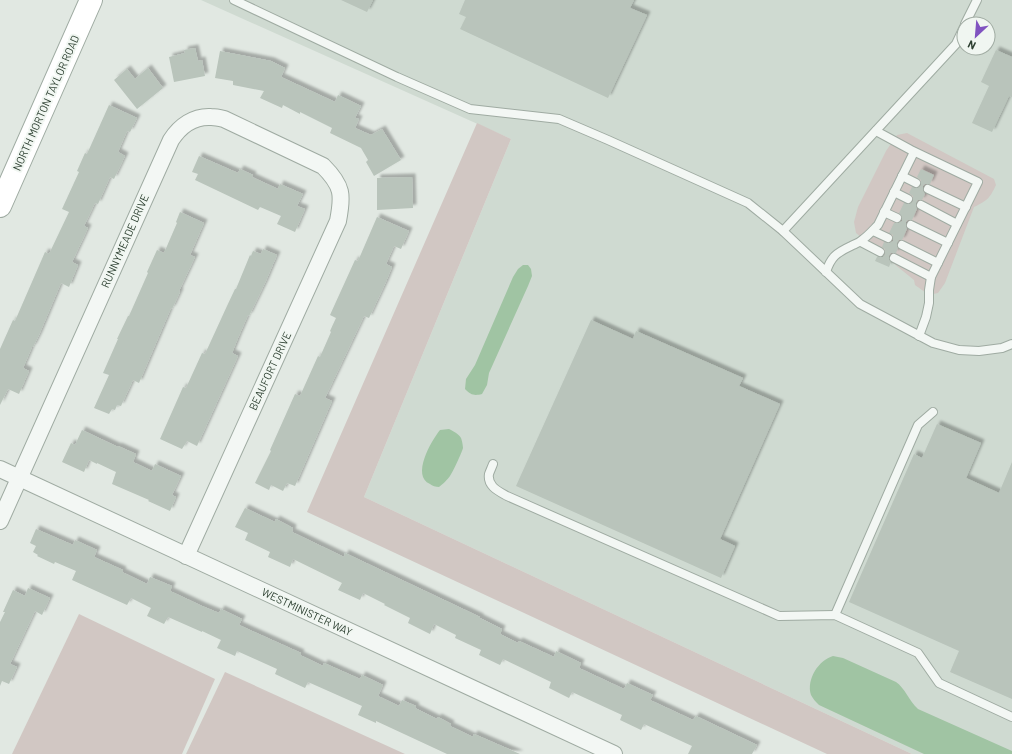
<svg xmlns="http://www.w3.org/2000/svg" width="1012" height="754" viewBox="0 0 1012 754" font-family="Barlow,sans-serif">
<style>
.built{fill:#cfdad1;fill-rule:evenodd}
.green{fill:#d1c7c3}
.water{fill:#a0c4a3}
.building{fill:#b9c4bb;filter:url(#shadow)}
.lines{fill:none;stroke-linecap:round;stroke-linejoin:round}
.lane-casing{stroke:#9faba2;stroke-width:10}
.street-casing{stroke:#9faba2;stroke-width:18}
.secondary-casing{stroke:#9faba2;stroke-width:24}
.lane{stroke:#f3f7f4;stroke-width:8}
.street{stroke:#f3f7f4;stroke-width:16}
.secondary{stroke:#fff;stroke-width:22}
.labels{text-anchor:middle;stroke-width:4;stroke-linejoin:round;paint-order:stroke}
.street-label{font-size:11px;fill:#2b3e2f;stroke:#f0f6f1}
</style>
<defs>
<filter id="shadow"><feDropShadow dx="3.5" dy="-3.5" stdDeviation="1" flood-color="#0004"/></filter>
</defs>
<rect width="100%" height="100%" fill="#e1e8e2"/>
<path class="built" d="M201,0H1012V754H912L364,497L511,139ZM964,24H988V48H964Z"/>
<g class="green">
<polygon points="477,123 511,139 364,497 912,754 827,754 307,512"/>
<path d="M907,133L994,179L996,185C990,198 987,201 974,207L945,283L938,293L929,295L915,285L914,280L856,233L854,222L858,207L886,151L897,135Z"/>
<polygon points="79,614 215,679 182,754 12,754"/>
<polygon points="225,672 405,754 186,754"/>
</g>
<g class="water">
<path d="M523,265H528L531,269L532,276L528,286L489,373L487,385L482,394C474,396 471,395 465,389L466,379L475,365L513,277L518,269Z"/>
<path d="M449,429C453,431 459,434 461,438C462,440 463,446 463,448C462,452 453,472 450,476C448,479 442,485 439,487C436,487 432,486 430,484C411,476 431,441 440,430Z"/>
<path d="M833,656L843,658L896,682C905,688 909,701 918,709L1012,751V754H924L819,705C816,702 813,699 811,695C806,679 819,660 833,656Z"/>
</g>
<g class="building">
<polygon points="341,0 373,0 367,12"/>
<polygon points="465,0 634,0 630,8 647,15 608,98 460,29 466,17 459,14"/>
<polygon points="195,48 198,61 202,60 205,76 174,82 169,57 185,53 184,50"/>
<polygon points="996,50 1012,57 1012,97 1009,96 992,132 972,123 989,86 981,82"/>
<polygon points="220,51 271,61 285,68 281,77 335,102 338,95 361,106 355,118 359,119 355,128 371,135 382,129 401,160 374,176 366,162 368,160 361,148 330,133 332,128 300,112 300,114 283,105 282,108 260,98 264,91 233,85 233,81 215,78"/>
<polygon points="148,68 163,88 137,109 114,80 127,69 135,79"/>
<polygon points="109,105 137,118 130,132 127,131 118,152 125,156 114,179 110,177 98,204 95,203 84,226 88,228 72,262 78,265 69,287 61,283 39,335 33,347 32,347 23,368 29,371 19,394 8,389 0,405 0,349 13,320 15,321 45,252 49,254 69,212 62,209 79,172 77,171 85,153 87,154"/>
<polygon points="199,156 238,173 240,169 253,175 252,177 278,189 280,184 303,194 297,206 305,209 295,232 277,224 281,216 260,207 258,210 195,180 198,174 192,172"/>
<polygon points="921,169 934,175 930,184 925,184 923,186 923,190 925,194 922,200 918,200 916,203 916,206 917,209 912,220 908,220 906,222 906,226 907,229 902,240 899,240 897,243 897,246 898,248 896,253 891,253 889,256 889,259 891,262 889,267 875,261 877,257 883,257 885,254 885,249 882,247 884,242 889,243 893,241 893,235 889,233 894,223 898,223 902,221 902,217 899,213 904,203 909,204 911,203 913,201 913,196 909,193 912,187 917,188 919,187 921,185 921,180 917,177"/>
<polygon points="412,177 413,208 377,210 377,178"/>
<polygon points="180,212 204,223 190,255 195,257 179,291 180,292 172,309 171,308 139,383 133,380 121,406 117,405 115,410 112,409 109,414 94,408 109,375 103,373 118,339 117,339 128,316 129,316 148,273 147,272 157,250 164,253 177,223 176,222"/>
<polygon points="377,217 409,231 401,249 394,246 386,264 392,267 385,284 369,318 364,316 325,398 332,401 295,486 287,483 283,491 271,485 269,490 255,483 271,451 270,450 295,394 300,396 318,356 320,357 331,332 330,331 336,318 330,315 355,260 358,261"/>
<polygon points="263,249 277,255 265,283 249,316 248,315 238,338 232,353 238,356 197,446 187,441 182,449 160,439 183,387 186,388 202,353 205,354 227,306 235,289 236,289 250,255 251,256 253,251 261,254"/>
<polygon points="591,320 633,339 636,331 743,378 739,386 780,404 720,539 735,546 721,578 516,486"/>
<polygon points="937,424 981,443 966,478 999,493 1012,462 1012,699 950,672 959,651 849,602 914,454 922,458"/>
<polygon points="82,430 118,447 118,446 136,454 133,462 152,471 155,464 181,476 172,495 176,497 170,511 148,501 149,500 112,484 116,472 97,463 97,464 89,460 84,472 62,462 71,443 75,445"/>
<polygon points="245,508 275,522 276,519 293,528 292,532 344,557 345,553 480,617 480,618 502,629 500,634 518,643 519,641 554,657 556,651 581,663 579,668 624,689 627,683 653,695 650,700 693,720 696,716 757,745 752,754 688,754 692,746 644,724 641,730 620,720 622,715 572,692 569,698 549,688 551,682 503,659 500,665 479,655 481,650 455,638 456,635 434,624 430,634 408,623 410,618 384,605 385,604 363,593 360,600 338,590 342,583 293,559 290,567 268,557 270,552 245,540 248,533 235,527"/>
<polygon points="36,529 73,545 75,540 97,550 94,557 123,570 122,572 147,584 150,577 172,586 170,591 202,606 219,613 221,609 242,619 239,625 301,653 300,655 323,666 324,663 360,679 362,675 383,685 378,696 399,706 402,700 416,706 415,708 437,719 438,717 451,724 450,726 473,737 474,734 520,754 447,754 376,721 376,723 358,715 362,706 308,682 305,688 275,674 277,669 237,651 235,656 217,648 221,640 202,631 202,632 168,617 164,624 147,616 151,608 131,598 127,605 72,580 76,571 55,562 54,564 37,556 38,555 33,552 36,546 30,543"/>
<polygon points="28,588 50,598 42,615 35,611 10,664 17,667 9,684 2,681 0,686 0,622 5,612 3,612 13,590 25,596"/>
</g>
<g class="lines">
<g class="lane-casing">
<g id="lane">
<polyline points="234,0 397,77 470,109 559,119 608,140 748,203 783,231 956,44 964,27"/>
<polyline points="965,24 977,0"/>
<polyline points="876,131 911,150 978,182 931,277 929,290 929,303 926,317 919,336"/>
<polyline points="902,176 916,183"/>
<polyline points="928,189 966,207"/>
<polyline points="894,192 908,199"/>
<polyline points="921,205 957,224"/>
<polyline points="884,212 897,218"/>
<polyline points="911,225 948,243"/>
<polyline points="783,231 860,304 933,343 959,350 979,351 1002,348 1012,344"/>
<polyline points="873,231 888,238"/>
<polyline points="861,242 880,252"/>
<polyline points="902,245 938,263"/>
<polyline points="894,258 931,277"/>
<path d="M826,272C831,257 836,253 851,246C855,244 859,243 862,240C868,236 873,230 878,225L914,152"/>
<path d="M493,464C492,467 490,471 489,474C487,486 498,491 507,496L779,616L835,615L918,653L939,683L1012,717"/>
<polyline points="835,615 918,425 933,412"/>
</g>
</g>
<g class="street-casing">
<g id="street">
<polyline points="0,469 614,754"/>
<path d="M0,521L171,140C180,126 194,116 211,117C215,117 220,118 224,119L323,166C343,186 343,195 338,221L186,556"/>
</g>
</g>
<g class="secondary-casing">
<polyline id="secondary" points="0,206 91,0"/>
</g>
<use href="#lane" class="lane"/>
<use href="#street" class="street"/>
<use href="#secondary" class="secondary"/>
</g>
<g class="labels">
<g class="street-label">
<text transform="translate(46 103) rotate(-66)" y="4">NORTH MORTON TAYLOR ROAD</text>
<text transform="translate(125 241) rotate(-66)" y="4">RUNNYMEADE DRIVE</text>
<text transform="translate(270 371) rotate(-65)" y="4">BEAUFORT DRIVE</text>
<text transform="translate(307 612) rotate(25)" y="4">WESTMINISTER WAY</text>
</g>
</g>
<g transform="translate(976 36) rotate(206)"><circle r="19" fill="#f0f6f1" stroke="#a1aca3"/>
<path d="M0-3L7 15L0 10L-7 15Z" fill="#8053c0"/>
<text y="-6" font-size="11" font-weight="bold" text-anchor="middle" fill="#2b3e2f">N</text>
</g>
</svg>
